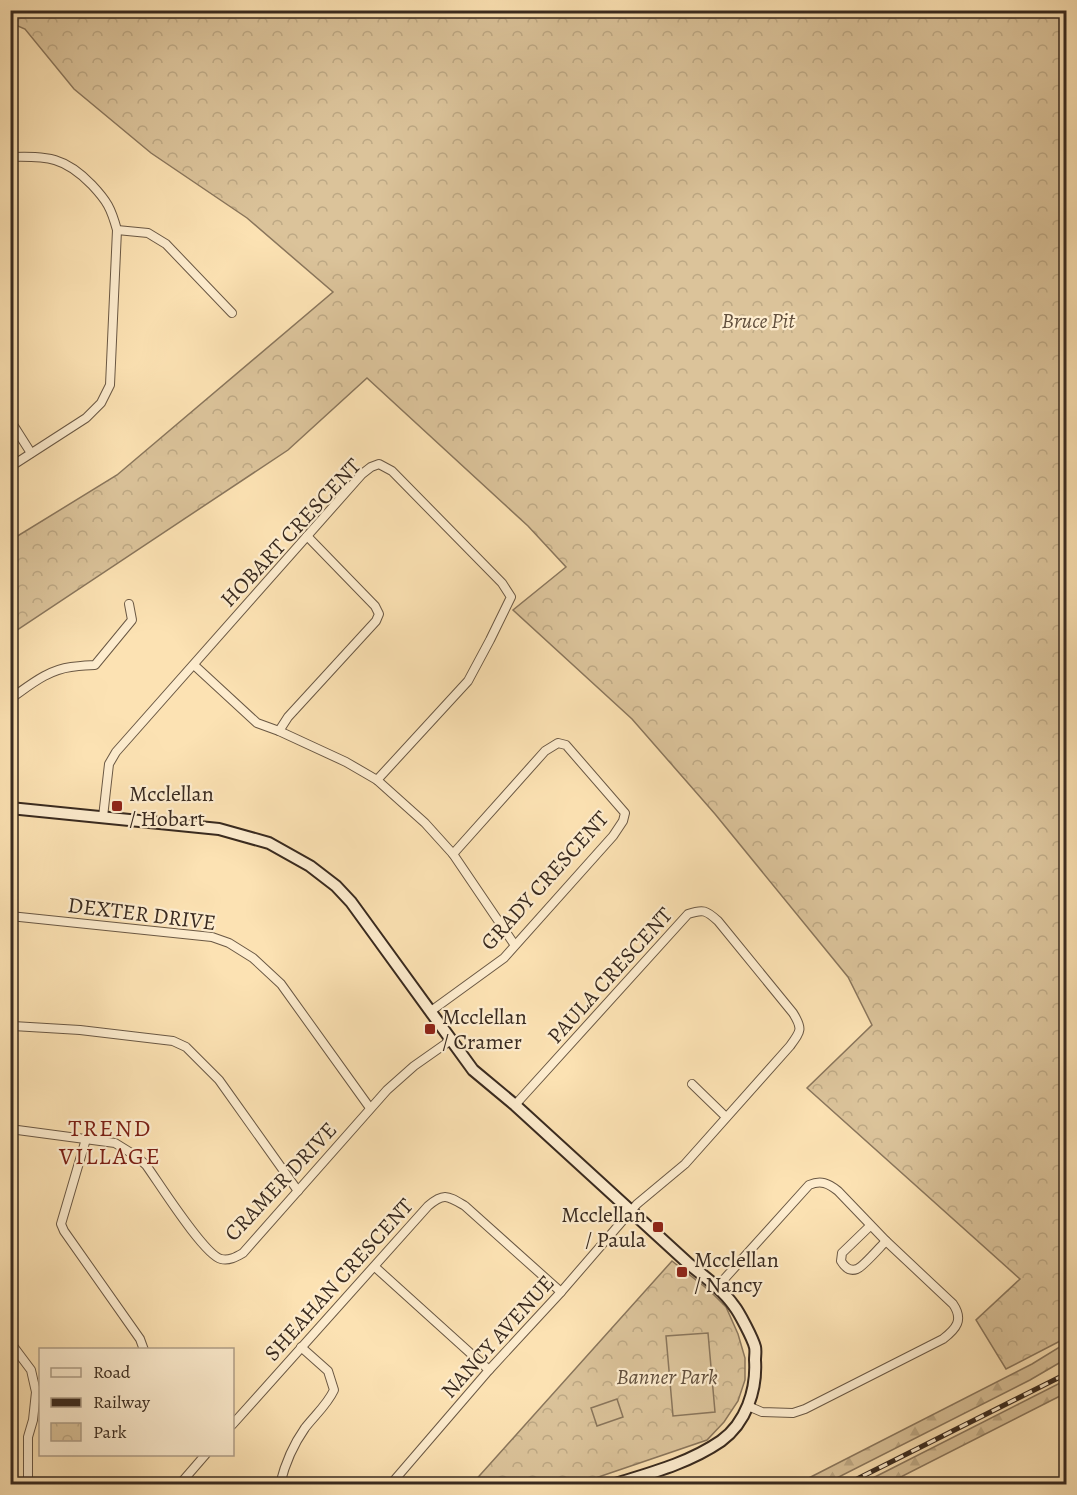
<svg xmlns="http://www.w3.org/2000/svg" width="1077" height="1495" viewBox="0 0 1077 1495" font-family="Alegreya,serif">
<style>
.forest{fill:url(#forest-firs);stroke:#8a765c;stroke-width:1.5}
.park{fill:url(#park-crowns);stroke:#8a765c;stroke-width:1.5}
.pitch{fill:#dbc39a;stroke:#8a765c;stroke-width:1.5}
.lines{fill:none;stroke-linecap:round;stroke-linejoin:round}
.street-casing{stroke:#6a5844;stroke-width:10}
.secondary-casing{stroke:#392a1f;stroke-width:14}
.street{stroke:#fdecce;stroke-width:8}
.secondary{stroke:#fdecce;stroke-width:10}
.rail-casing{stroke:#392a1f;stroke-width:5}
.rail{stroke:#fdecce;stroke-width:3;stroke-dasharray:9;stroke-linecap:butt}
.poi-dot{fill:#8f2418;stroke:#fdecce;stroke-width:2}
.labels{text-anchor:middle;stroke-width:4.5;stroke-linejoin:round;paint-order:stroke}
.park-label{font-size:22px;font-style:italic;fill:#62503e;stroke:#fdecce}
.street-label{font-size:22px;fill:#392a1f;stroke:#fdecce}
.poi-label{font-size:22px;fill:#392a1f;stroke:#fdecce;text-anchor:start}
.neighbourhood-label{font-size:24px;letter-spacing:1.5px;fill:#7a1f14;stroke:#fdecce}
</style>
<defs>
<pattern id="forest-firs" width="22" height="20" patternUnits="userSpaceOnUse" patternTransform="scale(1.5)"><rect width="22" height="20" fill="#dbc39a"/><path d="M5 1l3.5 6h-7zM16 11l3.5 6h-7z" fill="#bda884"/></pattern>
<pattern id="park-crowns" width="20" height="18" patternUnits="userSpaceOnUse" patternTransform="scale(1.5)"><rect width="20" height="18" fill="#dbc39a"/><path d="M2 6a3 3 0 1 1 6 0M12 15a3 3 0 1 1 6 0" fill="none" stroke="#bda884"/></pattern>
</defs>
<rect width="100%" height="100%" fill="#fce2b3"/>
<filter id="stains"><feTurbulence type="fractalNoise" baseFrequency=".00333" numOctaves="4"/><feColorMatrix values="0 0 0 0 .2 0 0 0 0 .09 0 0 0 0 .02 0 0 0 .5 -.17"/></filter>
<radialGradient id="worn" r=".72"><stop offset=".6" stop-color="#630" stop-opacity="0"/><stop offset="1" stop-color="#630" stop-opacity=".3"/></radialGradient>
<g class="forest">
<polygon points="1066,1343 1066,1359 1030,1380 825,1484 797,1484 1032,1364"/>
<polygon points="1066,1380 1066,1393 887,1484 861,1484"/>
</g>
<g class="park">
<polygon points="11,10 1066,11 1066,1338 1006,1369 976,1320 1020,1279 807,1088 872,1025 848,977 715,814 632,719 513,610 566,567 528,526 367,378 288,450 11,634 11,540 117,475 333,292 247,218 151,153 74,89 25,29 11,23"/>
<polygon points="672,1261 710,1291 726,1307 738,1334 745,1358 745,1380 738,1401 724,1422 707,1440 578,1484 472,1484"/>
</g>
<g class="pitch">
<polygon points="708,1333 715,1412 673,1416 666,1336"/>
<polygon points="617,1399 623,1417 597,1426 591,1408"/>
</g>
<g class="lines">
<g class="street-casing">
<g id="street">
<path d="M10,157C48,156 65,157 92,185C107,201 111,208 117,230L110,385L101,403L86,418L10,467"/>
<polyline points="117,230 148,233 166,244 232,313"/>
<polyline points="10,420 31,453"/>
<polyline points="194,665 257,723 279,731 346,762 377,780 425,823 453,854 514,944"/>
<path d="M10,699C29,686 47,670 71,667C79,666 87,665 95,665L132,620L129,604"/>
<polyline points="279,731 288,717 376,621 379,614 375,606 307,536"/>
<polyline points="103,817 109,764 116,752 362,474 371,467 379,464 392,471 502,583 511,597 490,640 468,681 377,780"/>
<polyline points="10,916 212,937 229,943 253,958 281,984 370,1108"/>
<polyline points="431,1011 504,958 613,836 623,821 625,813 566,745 558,743 545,751 453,854"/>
<polyline points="10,1027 13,1026 80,1030 173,1041 186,1047 219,1080 298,1191"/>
<polyline points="692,1084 726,1117"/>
<path d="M10,1129L115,1143L136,1156L146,1165C159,1183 204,1255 221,1259C229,1261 236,1257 243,1253L387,1090L414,1066L451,1040"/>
<polyline points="86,1139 61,1224 64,1231 140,1339 144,1350"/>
<path d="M870,1226L842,1253L841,1261C844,1266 849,1272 857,1269C863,1267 880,1247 886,1241"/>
<polyline points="375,1267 489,1370"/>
<path d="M717,1287L809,1185C821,1180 828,1183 838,1191L886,1241L953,1304C964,1320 956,1329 943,1339L805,1409L793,1413L762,1412L748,1406"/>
<polyline points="10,1342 31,1370 36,1392 33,1420 28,1437 28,1484"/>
<path d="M232,1425L428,1206C444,1192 448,1196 465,1206L561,1292"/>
<polyline points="180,1484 206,1454"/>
<path d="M280,1484C285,1464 293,1445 305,1428C315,1415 327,1405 334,1390L328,1371L301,1347"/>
<path d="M391,1484L489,1370L561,1292L637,1204L685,1164L790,1046C801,1031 803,1029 793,1013L718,921C706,910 703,909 688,914L515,1105"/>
</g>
</g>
<g class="secondary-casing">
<path id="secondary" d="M10,808L219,829L269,843L310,866L336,886L351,902L473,1070L515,1105L690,1265C705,1277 723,1290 734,1306C739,1312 753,1339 755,1347C756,1351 755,1356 755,1360C757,1390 746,1423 721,1441C689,1463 651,1473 615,1484"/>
</g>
<use href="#street" class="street"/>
<use href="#secondary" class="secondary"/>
<g class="rail-casing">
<polyline id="rail" points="847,1484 1066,1374"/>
</g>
<use href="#rail" class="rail"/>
</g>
<g class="poi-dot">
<rect x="111" y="800" width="12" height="12" rx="3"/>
<rect x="424" y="1023" width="12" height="12" rx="3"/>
<rect x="652" y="1221" width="12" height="12" rx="3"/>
<rect x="676" y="1266" width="12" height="12" rx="3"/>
</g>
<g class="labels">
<g class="park-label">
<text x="758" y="328">Bruce Pit</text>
<text x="667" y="1384">Banner Park</text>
</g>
<g class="street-label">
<text transform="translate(290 532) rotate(-47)" y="8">HOBART CRESCENT</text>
<text transform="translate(544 880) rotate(-48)" y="8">GRADY CRESCENT</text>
<text transform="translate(142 913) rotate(7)" y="8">DEXTER DRIVE</text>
<text transform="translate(609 975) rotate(-48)" y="8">PAULA CRESCENT</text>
<text transform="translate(280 1181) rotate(-47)" y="8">CRAMER DRIVE</text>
<text transform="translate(338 1279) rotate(-48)" y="8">SHEAHAN CRESCENT</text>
<text transform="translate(497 1336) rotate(-48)" y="8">NANCY AVENUE</text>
</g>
<g class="poi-label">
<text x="129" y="801">Mcclellan<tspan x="129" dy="25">/ Hobart</tspan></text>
<text x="442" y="1024">Mcclellan<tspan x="442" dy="25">/ Cramer</tspan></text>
<text x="646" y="1222" text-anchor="end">Mcclellan<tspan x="646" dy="25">/ Paula</tspan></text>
<text x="694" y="1267">Mcclellan<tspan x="694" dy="25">/ Nancy</tspan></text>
</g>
<g class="neighbourhood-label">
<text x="110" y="1136">TREND<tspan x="110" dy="28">VILLAGE</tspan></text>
</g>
</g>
<rect width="1077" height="1495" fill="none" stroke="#fce2b3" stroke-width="36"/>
<rect x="12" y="12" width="1053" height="1471" fill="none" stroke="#392a1f" stroke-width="3"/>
<rect x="18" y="18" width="1041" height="1459" fill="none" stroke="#392a1f" stroke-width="1.5"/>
<rect x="39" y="1348" width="195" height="108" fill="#fdecce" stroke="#af9e88" stroke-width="1.5"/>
<rect x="51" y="1368" width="30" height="9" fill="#fdecce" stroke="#af9e88" stroke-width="1.5"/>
<text x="93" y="1378" font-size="18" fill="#392a1f">Road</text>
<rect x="51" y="1398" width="30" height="9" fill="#392a1f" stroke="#af9e88" stroke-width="1.5"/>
<text x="93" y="1408" font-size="18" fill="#392a1f">Railway</text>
<rect x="51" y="1423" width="30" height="18" fill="url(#park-crowns)" stroke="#af9e88" stroke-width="1.5"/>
<text x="93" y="1438" font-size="18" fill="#392a1f">Park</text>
<rect width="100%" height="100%" filter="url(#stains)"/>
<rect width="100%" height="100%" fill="url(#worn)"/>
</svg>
